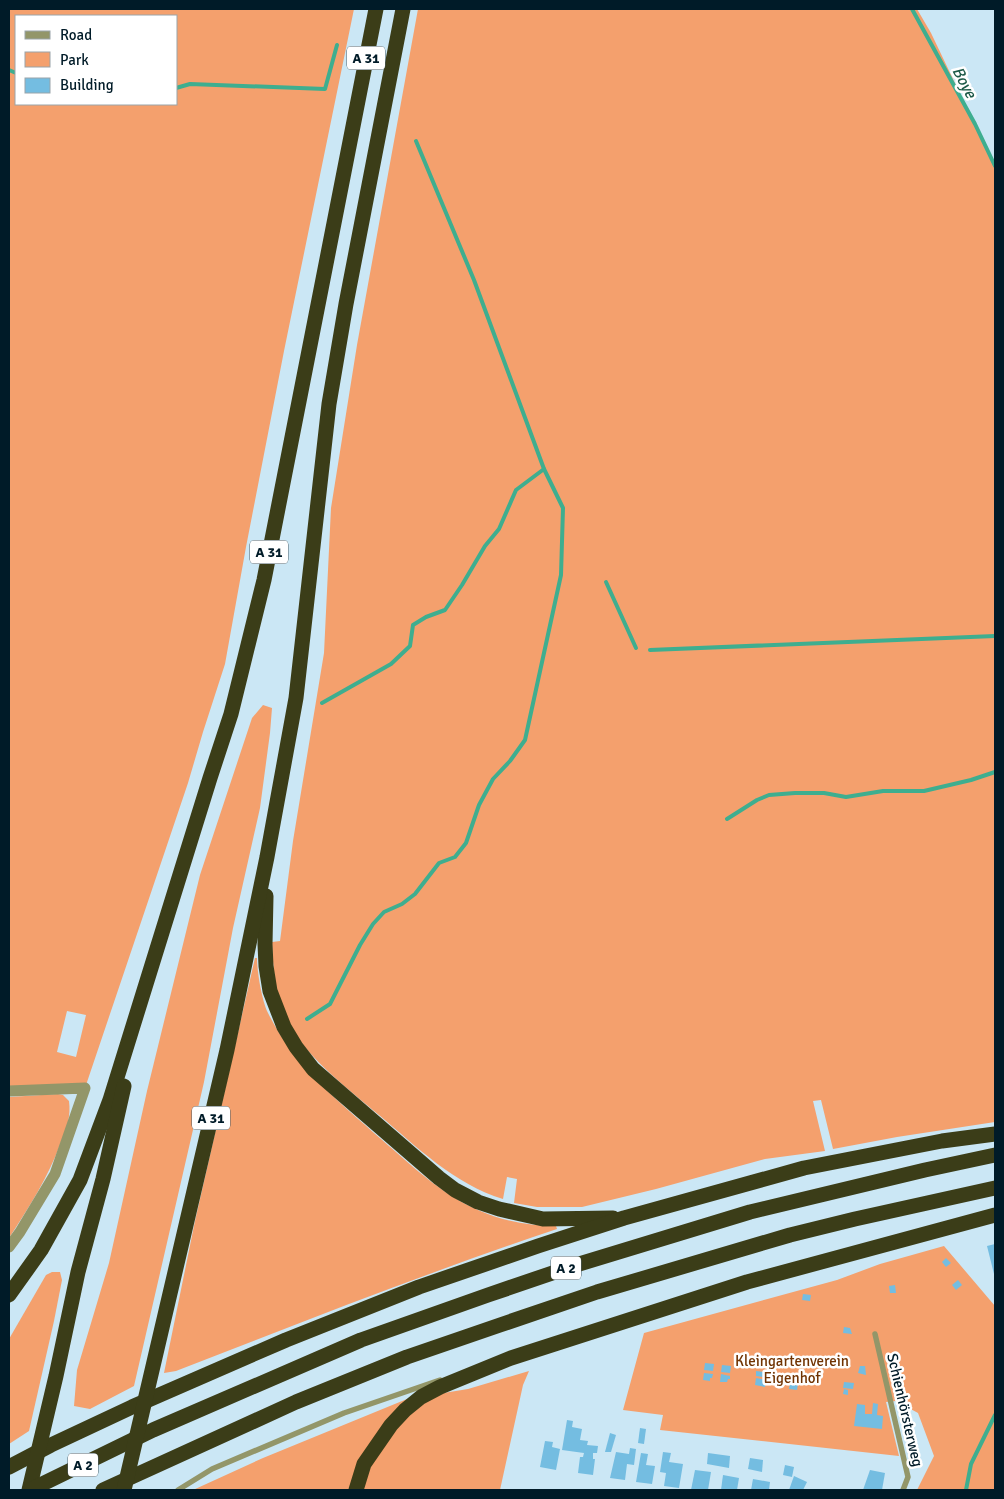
<svg xmlns="http://www.w3.org/2000/svg" width="1004" height="1499" viewBox="0 0 1004 1499" font-family="Signika,sans-serif">
<style>
.green{fill:#f4a06d;fill-rule:evenodd}
.lines{fill:none;stroke-linecap:round;stroke-linejoin:round}
.stream{stroke:#3eae8f;stroke-width:4}
.building{fill:#74bde1}
.service{stroke:#939669;stroke-width:5.5}
.minor{stroke:#939669;stroke-width:11}
.motorway{stroke:#3b3d18;stroke-width:15}
.labels{text-anchor:middle;stroke-width:5;stroke-linejoin:round;paint-order:stroke}
.shield{fill:#fff;stroke:#4c5f68;stroke-width:1}
.shield-label{font-size:14px;font-weight:bold;fill:#001b28}
.park-label{font-size:15px;fill:#703302;stroke:#fff}
.street-label{font-size:15px;fill:#001b28;stroke:#fff}
.water-label{font-size:16px;font-style:italic;fill:#1c5948;stroke:#fff}
</style>
<rect width="100%" height="100%" fill="#cbe7f5"/>
<g class="green">
<path d="M9,9H354L284,351L246,547L225,664L203,732L188,783L85,1088L9,1091ZM16,16H176V104H16ZM67,1011L86,1015L76,1057L57,1052Z"/>
<path d="M418,9H917L931,33L995,167V1122L897,1137L833,1149L821,1100L813,1101L825,1151L765,1159L656,1189L582,1207H537L514,1203L517,1179L507,1177L503,1199C454,1184 417,1147 379,1115C348,1089 315,1064 292,1030C276,1004 273,972 272,942L280,941L293,841L324,653L331,508L357,345Z"/>
<polygon points="263,705 272,708 270,733 260,808 233,928 204,1082 134,1386 90,1409 74,1406 77,1370 109,1263 147,1091 200,875 252,718"/>
<path d="M255,958H257C257,971 262,1001 268,1013C295,1067 337,1100 381,1139C411,1165 441,1194 478,1210C503,1221 529,1226 556,1226L557,1229C429,1272 302,1322 176,1371L164,1373L195,1221Z"/>
<path d="M58,1094L63,1095L69,1101C71,1116 67,1128 61,1142C48,1178 29,1207 9,1238V1097Z"/>
<polygon points="944,1246 995,1306 995,1490 917,1490 934,1456 918,1413 896,1401 886,1402 899,1456 660,1430 663,1415 623,1410 644,1333 837,1280 880,1264"/>
<polygon points="52,1272 60,1272 62,1280 54,1321 29,1431 9,1444 9,1339 46,1275"/>
<polygon points="529,1371 523,1385 500,1490 193,1490 263,1458 407,1399 468,1389"/>
</g>
<g class="lines">
<g class="stream">
<polyline points="912,9 975,124 995,166"/>
<polyline points="9,70 16,73"/>
<polyline points="176,88 190,84 325,89 337,45"/>
<polyline points="606,582 636,648"/>
<polyline points="650,650 995,636"/>
<polyline points="322,703 391,664 410,646 413,625 426,617 445,610 462,585 485,546 499,529 516,490 544,469"/>
<polyline points="727,819 757,800 769,795 795,793 824,793 846,797 883,791 924,791 971,780 995,772"/>
<polyline points="307,1019 330,1004 360,945 373,924 384,912 402,904 415,894 439,863 455,857 466,843 479,805 493,779 510,761 525,740 561,575 563,508 544,469 474,280 416,141"/>
<polyline points="966,1490 971,1464 995,1415"/>
</g>
</g>
<g class="building">
<polygon points="995,1244 995,1278 987,1246"/>
<polygon points="946,1258 951,1263 946,1267 942,1262"/>
<polygon points="958,1280 962,1285 956,1290 952,1285"/>
<polygon points="895,1285 896,1293 890,1293 889,1286"/>
<polygon points="803,1294 811,1295 810,1301 802,1300"/>
<polygon points="844,1327 850,1328 852,1334 843,1333"/>
<polygon points="705,1363 714,1364 713,1371 704,1370"/>
<polygon points="722,1365 731,1366 730,1373 721,1372"/>
<polygon points="860,1366 865,1366 866,1375 858,1373"/>
<polygon points="756,1371 764,1372 763,1377 756,1376"/>
<polygon points="704,1373 713,1374 712,1378 710,1378 710,1381 703,1380"/>
<polygon points="721,1374 730,1376 730,1379 728,1379 727,1382 720,1382"/>
<polygon points="789,1374 799,1375 798,1382 788,1381"/>
<polygon points="756,1378 766,1380 765,1387 755,1385"/>
<polygon points="844,1382 854,1383 853,1389 843,1388"/>
<polygon points="790,1383 798,1384 797,1390 789,1389"/>
<polygon points="844,1389 848,1390 848,1395 843,1394"/>
<polygon points="873,1403 878,1404 877,1415 883,1416 882,1429 854,1426 857,1404 865,1405 865,1414 872,1414"/>
<polygon points="567,1420 573,1421 572,1427 582,1429 580,1440 588,1441 587,1445 598,1446 597,1453 593,1453 593,1459 595,1459 593,1475 578,1473 580,1457 583,1457 584,1453 562,1450"/>
<polygon points="640,1428 646,1429 644,1444 638,1443"/>
<polygon points="610,1433 616,1435 611,1452 605,1452"/>
<polygon points="545,1441 553,1442 552,1447 560,1449 556,1470 540,1467"/>
<polygon points="630,1448 636,1449 634,1465 627,1464 625,1480 610,1478 616,1452 629,1454"/>
<polygon points="663,1452 671,1453 669,1462 683,1464 679,1488 664,1486 666,1473 660,1472"/>
<polygon points="641,1453 648,1454 646,1465 655,1466 652,1484 636,1482"/>
<polygon points="708,1453 730,1456 729,1468 707,1464"/>
<polygon points="750,1458 763,1460 762,1472 748,1469"/>
<polygon points="785,1465 794,1467 792,1477 783,1475"/>
<polygon points="695,1470 711,1472 708,1490 691,1490"/>
<polygon points="870,1470 885,1473 882,1490 863,1490"/>
<polygon points="723,1475 739,1478 737,1490 721,1490"/>
<polygon points="794,1476 807,1482 803,1490 789,1490"/>
<polygon points="753,1479 770,1482 769,1490 751,1490"/>
</g>
<g class="lines">
<g class="service">
<polyline points="875,1334 908,1477 903,1490"/>
<polyline points="178,1490 212,1469 344,1413 440,1380"/>
</g>
<polyline class="minor" points="9,1091 85,1088 55,1174 20,1232 9,1247"/>
<g class="motorway">
<polyline points="266,896 265,944 266,966 270,991 284,1027 296,1047 313,1069 439,1178 455,1190 478,1202 499,1209 543,1219 613,1218"/>
<polyline points="9,1295 41,1250 80,1180 110,1100 210,778 231,714 264,580 376,9"/>
<polyline points="9,1467 51,1445 132,1407 286,1340 419,1287 538,1246 624,1218 804,1168 942,1141 995,1134"/>
<polyline points="29,1490 56,1376 78,1272 103,1179 124,1086"/>
<polyline points="30,1490 153,1430 361,1340 488,1295 576,1265 750,1212 925,1170 995,1155"/>
<polyline points="103,1490 296,1402 407,1357 500,1325 597,1292 790,1235 855,1219 995,1188"/>
<polyline points="124,1490 227,1050 267,857 296,698 329,404 346,304 403,9"/>
<polyline points="356,1490 364,1464 391,1425 405,1410 421,1397 440,1387 511,1358 747,1282 995,1215"/>
</g>
</g>
<g class="labels">
<g class="shield">
<rect x="347" y="46.5" width="38" height="23" rx="4"/>
<rect x="250" y="540.5" width="38" height="23" rx="4"/>
<rect x="192" y="1106.5" width="38" height="23" rx="4"/>
<rect x="551" y="1256.5" width="30" height="23" rx="4"/>
<rect x="68" y="1453.5" width="30" height="23" rx="4"/>
</g>
<g class="shield-label">
<text x="366" y="63">A 31</text>
<text x="269" y="557">A 31</text>
<text x="211" y="1123">A 31</text>
<text x="566" y="1273">A 2</text>
<text x="83" y="1470">A 2</text>
</g>
<g class="park-label">
<text x="792" y="1366">Kleingartenverein<tspan x="792" dy="17">Eigenhof</tspan></text>
</g>
<g class="street-label">
<text transform="translate(905 1410) rotate(77)" y="5">Schienhörsterweg</text>
</g>
<g class="water-label">
<text transform="translate(965 82) rotate(62)" y="6">Boye</text>
</g>
</g>
<rect width="1004" height="1499" fill="none" stroke="#001b28" stroke-width="20"/>
<rect x="15" y="15" width="162" height="90" fill="#ffffff" stroke="#99a4a9"/>
<rect x="25" y="31" width="25" height="8" fill="#939669" stroke="#99a4a9"/>
<text x="60" y="40" font-size="15" fill="#001b28">Road</text>
<rect x="25" y="52" width="25" height="15" fill="#f4a06d" stroke="#99a4a9"/>
<text x="60" y="65" font-size="15" fill="#001b28">Park</text>
<rect x="25" y="78" width="25" height="15" fill="#74bde1" stroke="#99a4a9"/>
<text x="60" y="90" font-size="15" fill="#001b28">Building</text>
</svg>
